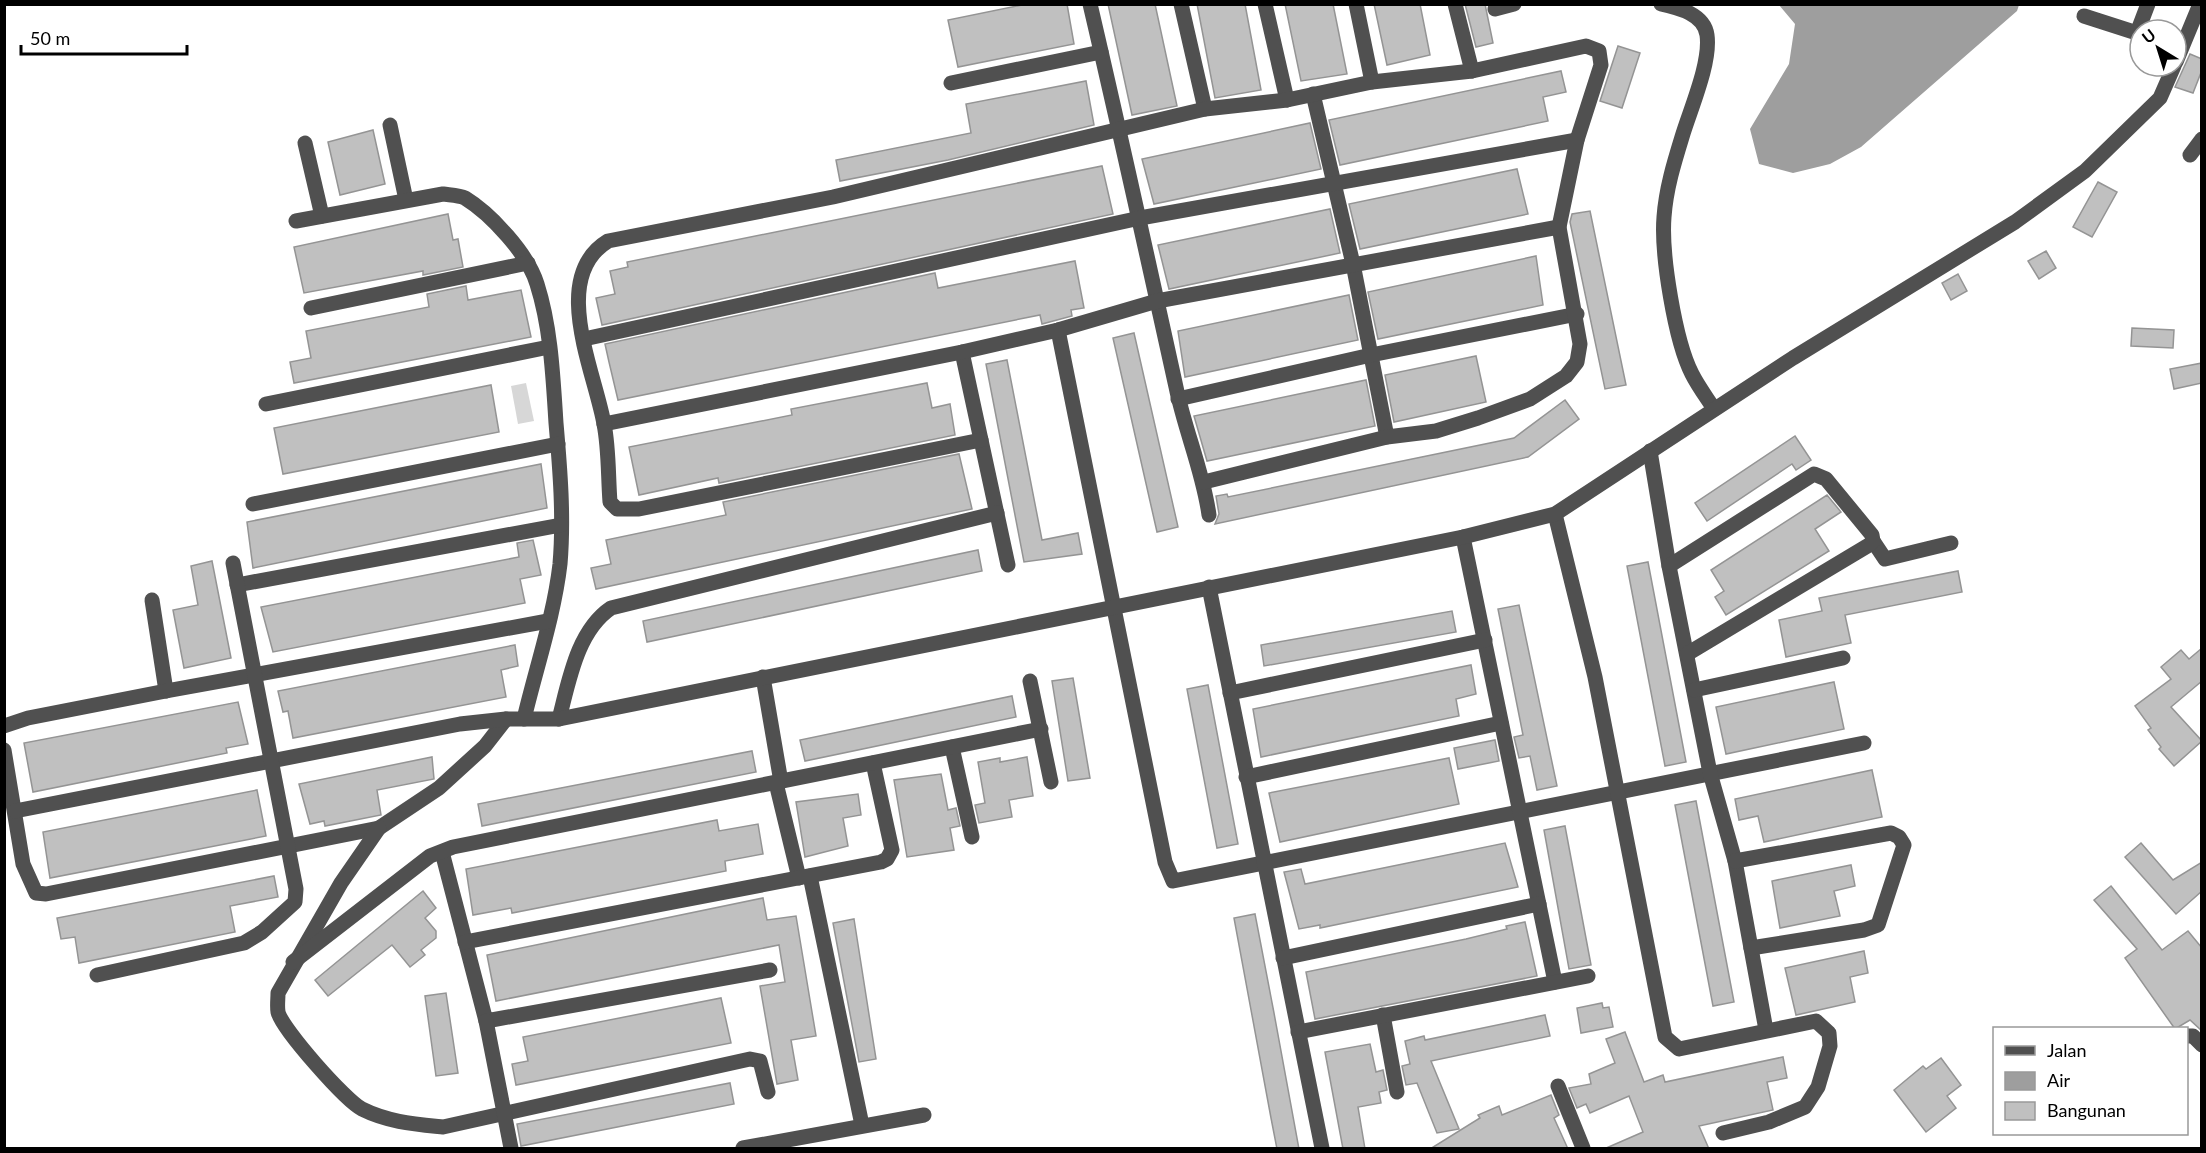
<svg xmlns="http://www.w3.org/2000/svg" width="2206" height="1153" viewBox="0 0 2206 1153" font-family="Lato,sans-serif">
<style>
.green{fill:#d7d7d7}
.water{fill:#9e9e9e}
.building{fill:#c0c0c0;stroke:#949494;stroke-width:1.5}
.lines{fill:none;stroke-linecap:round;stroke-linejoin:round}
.minor{stroke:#505050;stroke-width:15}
</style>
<rect width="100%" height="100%" fill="#fff"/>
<polygon class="green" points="526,383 534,421 518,424 511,386"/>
<polygon class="water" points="1779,5 2019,5 2017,11 1861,147 1830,164 1793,173 1759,164 1750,129 1789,64 1795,24"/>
<g class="building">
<polygon points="1027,4 1067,4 1074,44 958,67 948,20"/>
<polygon points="1108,4 1155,4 1177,106 1132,115"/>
<polygon points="1197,4 1245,4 1261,90 1215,98"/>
<polygon points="1285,4 1333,4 1347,74 1301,81"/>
<polygon points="1374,4 1420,4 1430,55 1387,65"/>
<polygon points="1465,4 1485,4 1493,43 1476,47"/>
<polygon points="1618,46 1640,53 1622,108 1600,101"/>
<polygon points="2190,54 2202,59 2202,70 2193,93 2175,87"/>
<polygon points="1561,71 1566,92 1543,97 1548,121 1340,165 1329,120"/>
<polygon points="1086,81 1094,125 948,160 840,181 836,160 971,133 966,104"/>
<polygon points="1310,123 1321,169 1154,204 1142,159"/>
<polygon points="373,130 385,184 340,195 328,142"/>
<polygon points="1102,166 1113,214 602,325 596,298 615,294 610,271 628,267 627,262"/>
<polygon points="1517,169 1528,214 1360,249 1349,204"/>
<polygon points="2098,182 2117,192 2092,237 2073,227"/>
<polygon points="1330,209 1340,253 1169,289 1158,245"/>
<polygon points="1590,211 1626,385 1605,389 1570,222 1572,214"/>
<polygon points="448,214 453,240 458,239 463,267 423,275 423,271 304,293 294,247"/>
<polygon points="2046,251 2056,268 2039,279 2028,261"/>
<polygon points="1536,256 1543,305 1378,339 1368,292"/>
<polygon points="1075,261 1084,308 1071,310 1072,316 1042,324 1040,315 618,400 609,362 605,344 935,273 938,288"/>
<polygon points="1958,274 1967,291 1951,300 1942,283"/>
<polygon points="466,286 468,300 521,290 531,337 294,383 290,362 311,358 306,331 429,307 427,294"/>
<polygon points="1349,295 1358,340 1185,377 1178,331"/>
<polygon points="2132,328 2174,330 2173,348 2131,346"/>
<polygon points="1134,333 1178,527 1157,532 1113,338"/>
<polygon points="1476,356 1486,402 1394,422 1385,375"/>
<polygon points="1007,360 1042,540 1078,533 1082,554 1024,562 986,364"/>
<polygon points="2202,363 2202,383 2174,389 2170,369"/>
<polygon points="1366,380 1375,426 1207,461 1194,416"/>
<polygon points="927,383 932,408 950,404 955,435 719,483 718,478 639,495 629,447 792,415 791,409"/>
<polygon points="491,385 499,432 283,474 274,428"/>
<polygon points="1565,400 1579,419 1528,457 1215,524 1219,514 1216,496 1227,494 1228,497 1514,438"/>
<polygon points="1795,436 1811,460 1796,470 1792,464 1707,521 1695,503"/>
<polygon points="959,454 972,509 596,589 591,568 611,564 606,540 726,515 723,502"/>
<polygon points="541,464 547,508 253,568 247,522"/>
<polygon points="1827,495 1841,512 1815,529 1829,551 1726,615 1715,597 1724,591 1711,570"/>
<polygon points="533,540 541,575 520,579 525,603 273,652 261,607 519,557 517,543"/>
<polygon points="978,550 982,571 647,642 643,621"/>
<polygon points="212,561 231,658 184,668 173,610 198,605 191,566"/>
<polygon points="1648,562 1686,762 1665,766 1627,566"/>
<polygon points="1958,571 1962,592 1845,615 1851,643 1786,657 1779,620 1822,611 1819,598"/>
<polygon points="1519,605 1557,786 1537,790 1530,756 1519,758 1514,737 1523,735 1498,609"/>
<polygon points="1452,611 1456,632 1264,666 1261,645"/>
<polygon points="515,645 518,666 501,670 506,697 293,738 288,711 283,712 278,691"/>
<polygon points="2202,648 2202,681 2171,707 2202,741 2174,766 2159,749 2161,747 2148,730 2151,728 2135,706 2171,679 2161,667 2181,650 2189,659"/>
<polygon points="1471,665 1476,694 1456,699 1459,716 1261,757 1253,709"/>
<polygon points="1073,678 1090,778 1068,781 1052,681"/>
<polygon points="1834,682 1844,729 1726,754 1716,707"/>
<polygon points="1208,685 1238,844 1217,848 1187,689"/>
<polygon points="1012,696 1016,717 805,761 800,740"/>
<polygon points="238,702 248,744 226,748 227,753 33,792 24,743"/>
<polygon points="1495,740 1499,761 1458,769 1454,748"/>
<polygon points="752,751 756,772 482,826 478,804"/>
<polygon points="432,757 434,779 377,790 381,815 325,826 324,821 310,824 299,784"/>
<polygon points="1027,757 1033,796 1009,800 1012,817 979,823 975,805 985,803 978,762 1000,758 1000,762"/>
<polygon points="1449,758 1459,804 1280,842 1269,793"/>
<polygon points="1872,770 1882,817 1764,842 1758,816 1739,820 1735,799"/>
<polygon points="941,774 948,810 956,808 960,826 950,828 954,850 907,857 894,780"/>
<polygon points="257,790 266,836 50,878 43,832"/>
<polygon points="858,794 861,815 843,818 848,846 805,857 796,802"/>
<polygon points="1696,801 1734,1002 1713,1006 1675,805"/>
<polygon points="717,820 719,831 758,824 763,854 725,861 726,871 512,913 511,908 473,915 466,869"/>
<polygon points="1565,826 1591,965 1569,969 1544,830"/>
<polygon points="1505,843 1518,887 1320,928 1320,925 1299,929 1284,872 1301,869 1305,884"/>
<polygon points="2141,843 2173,880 2202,862 2202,891 2176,914 2125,857"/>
<polygon points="1851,865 1855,886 1834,891 1840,916 1780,928 1772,881"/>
<polygon points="274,876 278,897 230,906 235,932 79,963 75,937 61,939 57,918"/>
<polygon points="2111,886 2162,950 2188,931 2202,948 2202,1031 2190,1020 2175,1029 2125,958 2137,949 2094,900"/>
<polygon points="423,891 436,908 425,918 436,931 436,938 421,950 425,955 410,967 392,945 328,996 315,980"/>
<polygon points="763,898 767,920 796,916 816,1036 791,1040 798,1080 777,1084 760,986 785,982 779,945 496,1001 487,955"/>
<polygon points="1255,914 1274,1013 1299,1149 1277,1149 1271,1118 1234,918"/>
<polygon points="854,919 876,1059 859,1062 833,923"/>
<polygon points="1525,922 1537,976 1315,1019 1306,972 1466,939 1507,929 1506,926"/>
<polygon points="1864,951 1868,973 1850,977 1855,1002 1796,1015 1785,968"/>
<polygon points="446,993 458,1073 436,1076 425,996"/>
<polygon points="721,998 731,1043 516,1085 512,1064 528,1061 523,1037"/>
<polygon points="1602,1003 1603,1008 1609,1007 1613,1027 1581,1033 1577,1008"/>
<polygon points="1545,1015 1550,1036 1431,1061 1459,1129 1437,1133 1417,1083 1406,1085 1402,1066 1410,1064 1405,1041 1424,1036 1425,1040"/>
<polygon points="1625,1032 1644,1082 1663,1075 1665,1082 1783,1057 1787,1078 1767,1082 1773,1110 1699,1126 1709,1149 1604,1149 1643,1132 1629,1096 1590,1113 1586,1104 1577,1108 1569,1088 1591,1084 1589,1074 1615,1063 1606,1039"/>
<polygon points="1370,1044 1376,1072 1383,1070 1387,1090 1379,1092 1381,1103 1358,1107 1365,1149 1343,1149 1325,1052"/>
<polygon points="1941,1058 1961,1085 1947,1096 1956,1108 1926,1132 1894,1090 1923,1066 1926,1069"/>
<polygon points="730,1083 734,1104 521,1146 517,1124"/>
<polygon points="1551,1095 1559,1115 1554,1118 1568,1149 1430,1149 1480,1118 1478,1115 1499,1106 1502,1115"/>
</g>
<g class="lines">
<g class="minor">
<path d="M1090,4C1120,132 1148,260 1176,387C1185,431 1203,471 1209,515"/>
<polyline points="1181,4 1205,109"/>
<polyline points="1265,4 1287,100"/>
<polyline points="1356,4 1372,82"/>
<polyline points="1455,4 1472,71"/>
<path d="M1661,4C1679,8 1704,14 1707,35C1711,63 1690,110 1682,137C1674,163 1666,189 1664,217C1661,254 1675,341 1692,374C1698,386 1707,398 1714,409"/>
<polyline points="1495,9 1514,4"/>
<polyline points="2084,16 2140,34"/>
<polyline points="2137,33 2148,4"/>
<polyline points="2176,62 2200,4"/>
<polyline points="951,83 1101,52"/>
<polyline points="1313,94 1353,264 1387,437"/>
<polyline points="390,125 406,200"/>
<polyline points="305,143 322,216"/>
<polyline points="2190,155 2202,139"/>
<path d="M296,221L443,194C449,195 459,195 465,198C491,214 528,254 537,284C551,328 553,377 556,423C560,469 564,517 560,564C554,616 536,668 524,719"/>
<polyline points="311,308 528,263"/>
<path d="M1058,330L1165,862L1173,881C1404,836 1633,788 1864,743"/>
<polyline points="584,339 1140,218 1577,140"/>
<polyline points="962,352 1008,565"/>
<polyline points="1178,399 1371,355 1577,314"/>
<polyline points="266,404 549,347"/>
<polyline points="604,424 962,352 1058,330 1157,301 1559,227"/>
<path d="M981,440L639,509H617L610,502C608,476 609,449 604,424C595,372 549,277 608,241L833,197L1205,109L1287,100L1372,82L1472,71L1586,46L1599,51L1601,65L1577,140L1559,227L1580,344L1577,362L1566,376L1530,399L1478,418L1436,431L1387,437L1204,482"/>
<polyline points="1650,451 1669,566 1710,773 1735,861 1766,1030"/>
<polyline points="253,504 558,444"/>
<polyline points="1555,514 1595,677 1665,1037 1679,1049 1816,1021 1829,1033 1830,1046 1818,1087 1805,1107 1769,1122 1723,1133"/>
<polyline points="1463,537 1555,982"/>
<polyline points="1873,541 1885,559 1951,543"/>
<polyline points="1669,566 1814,474 1826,479 1872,535 1873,541 1869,545 1687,654"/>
<polyline points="237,585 561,525"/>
<polyline points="1209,587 1322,1148"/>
<polyline points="152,600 166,691"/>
<polyline points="763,677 781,782"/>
<polyline points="1030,681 1051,782"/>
<polyline points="1694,690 1843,658"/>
<polyline points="1230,693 1485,640"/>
<path d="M559,719C569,681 577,631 611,608L997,513"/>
<polyline points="4,726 28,718 166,691 548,621"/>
<polyline points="952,747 972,837"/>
<polyline points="4,750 23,864 36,893 46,894 379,828 439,788 485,746 506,719"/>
<polyline points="1246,777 1501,723"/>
<polyline points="776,783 799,878"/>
<polyline points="15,811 460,724 506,719 559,719 1463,537 1555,514 1793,358 2015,222 2085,171 2160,98 2174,66"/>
<path d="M379,828L341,883L278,993C278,999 277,1006 278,1012C282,1029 346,1101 362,1109C388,1122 414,1124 443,1127L750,1059L760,1061L768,1092"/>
<polyline points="442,852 486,1021 770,970"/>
<polyline points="1735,861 1891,833 1899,837 1904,845 1878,925 1864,930 1751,948"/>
<polyline points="810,876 862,1125"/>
<polyline points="465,942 881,862 887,859 892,850 873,763"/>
<polyline points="1283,958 1539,904"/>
<polyline points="293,962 430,856 453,847 1041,729"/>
<polyline points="97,975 244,943 262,932 295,902 296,889 233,563"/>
<polyline points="1383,1015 1397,1092"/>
<polyline points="486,1021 511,1148"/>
<polyline points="1298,1032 1588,976"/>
<polyline points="2186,1036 2193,1036 2202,1045"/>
<polyline points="1558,1086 1583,1148"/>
<polyline points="743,1148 924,1115"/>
</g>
</g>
<rect width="2206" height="1153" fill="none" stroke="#000000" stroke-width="12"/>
<rect x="1993" y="1027" width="195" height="108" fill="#ffffff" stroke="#999999" stroke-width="1.5"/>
<rect x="2005" y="1046" width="30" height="9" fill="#505050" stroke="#999999" stroke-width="1.5"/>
<text x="2047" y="1057" font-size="18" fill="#000000">Jalan</text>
<rect x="2005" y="1072" width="30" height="18" fill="#9e9e9e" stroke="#999999" stroke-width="1.5"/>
<text x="2047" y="1087" font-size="18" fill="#000000">Air</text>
<rect x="2005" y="1102" width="30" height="18" fill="#c0c0c0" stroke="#999999" stroke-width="1.5"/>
<text x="2047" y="1117" font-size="18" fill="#000000">Bangunan</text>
<g transform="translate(2158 48) rotate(322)"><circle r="28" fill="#ffffff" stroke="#999999" stroke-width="1.5"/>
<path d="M0-4.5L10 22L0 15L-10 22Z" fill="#000000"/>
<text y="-9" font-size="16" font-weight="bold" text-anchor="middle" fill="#000000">U</text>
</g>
<path d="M21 45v9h166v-9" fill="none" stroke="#000000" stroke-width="3"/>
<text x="30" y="45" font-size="18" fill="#000000" stroke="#ffffff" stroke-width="4.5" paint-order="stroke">50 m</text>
</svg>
